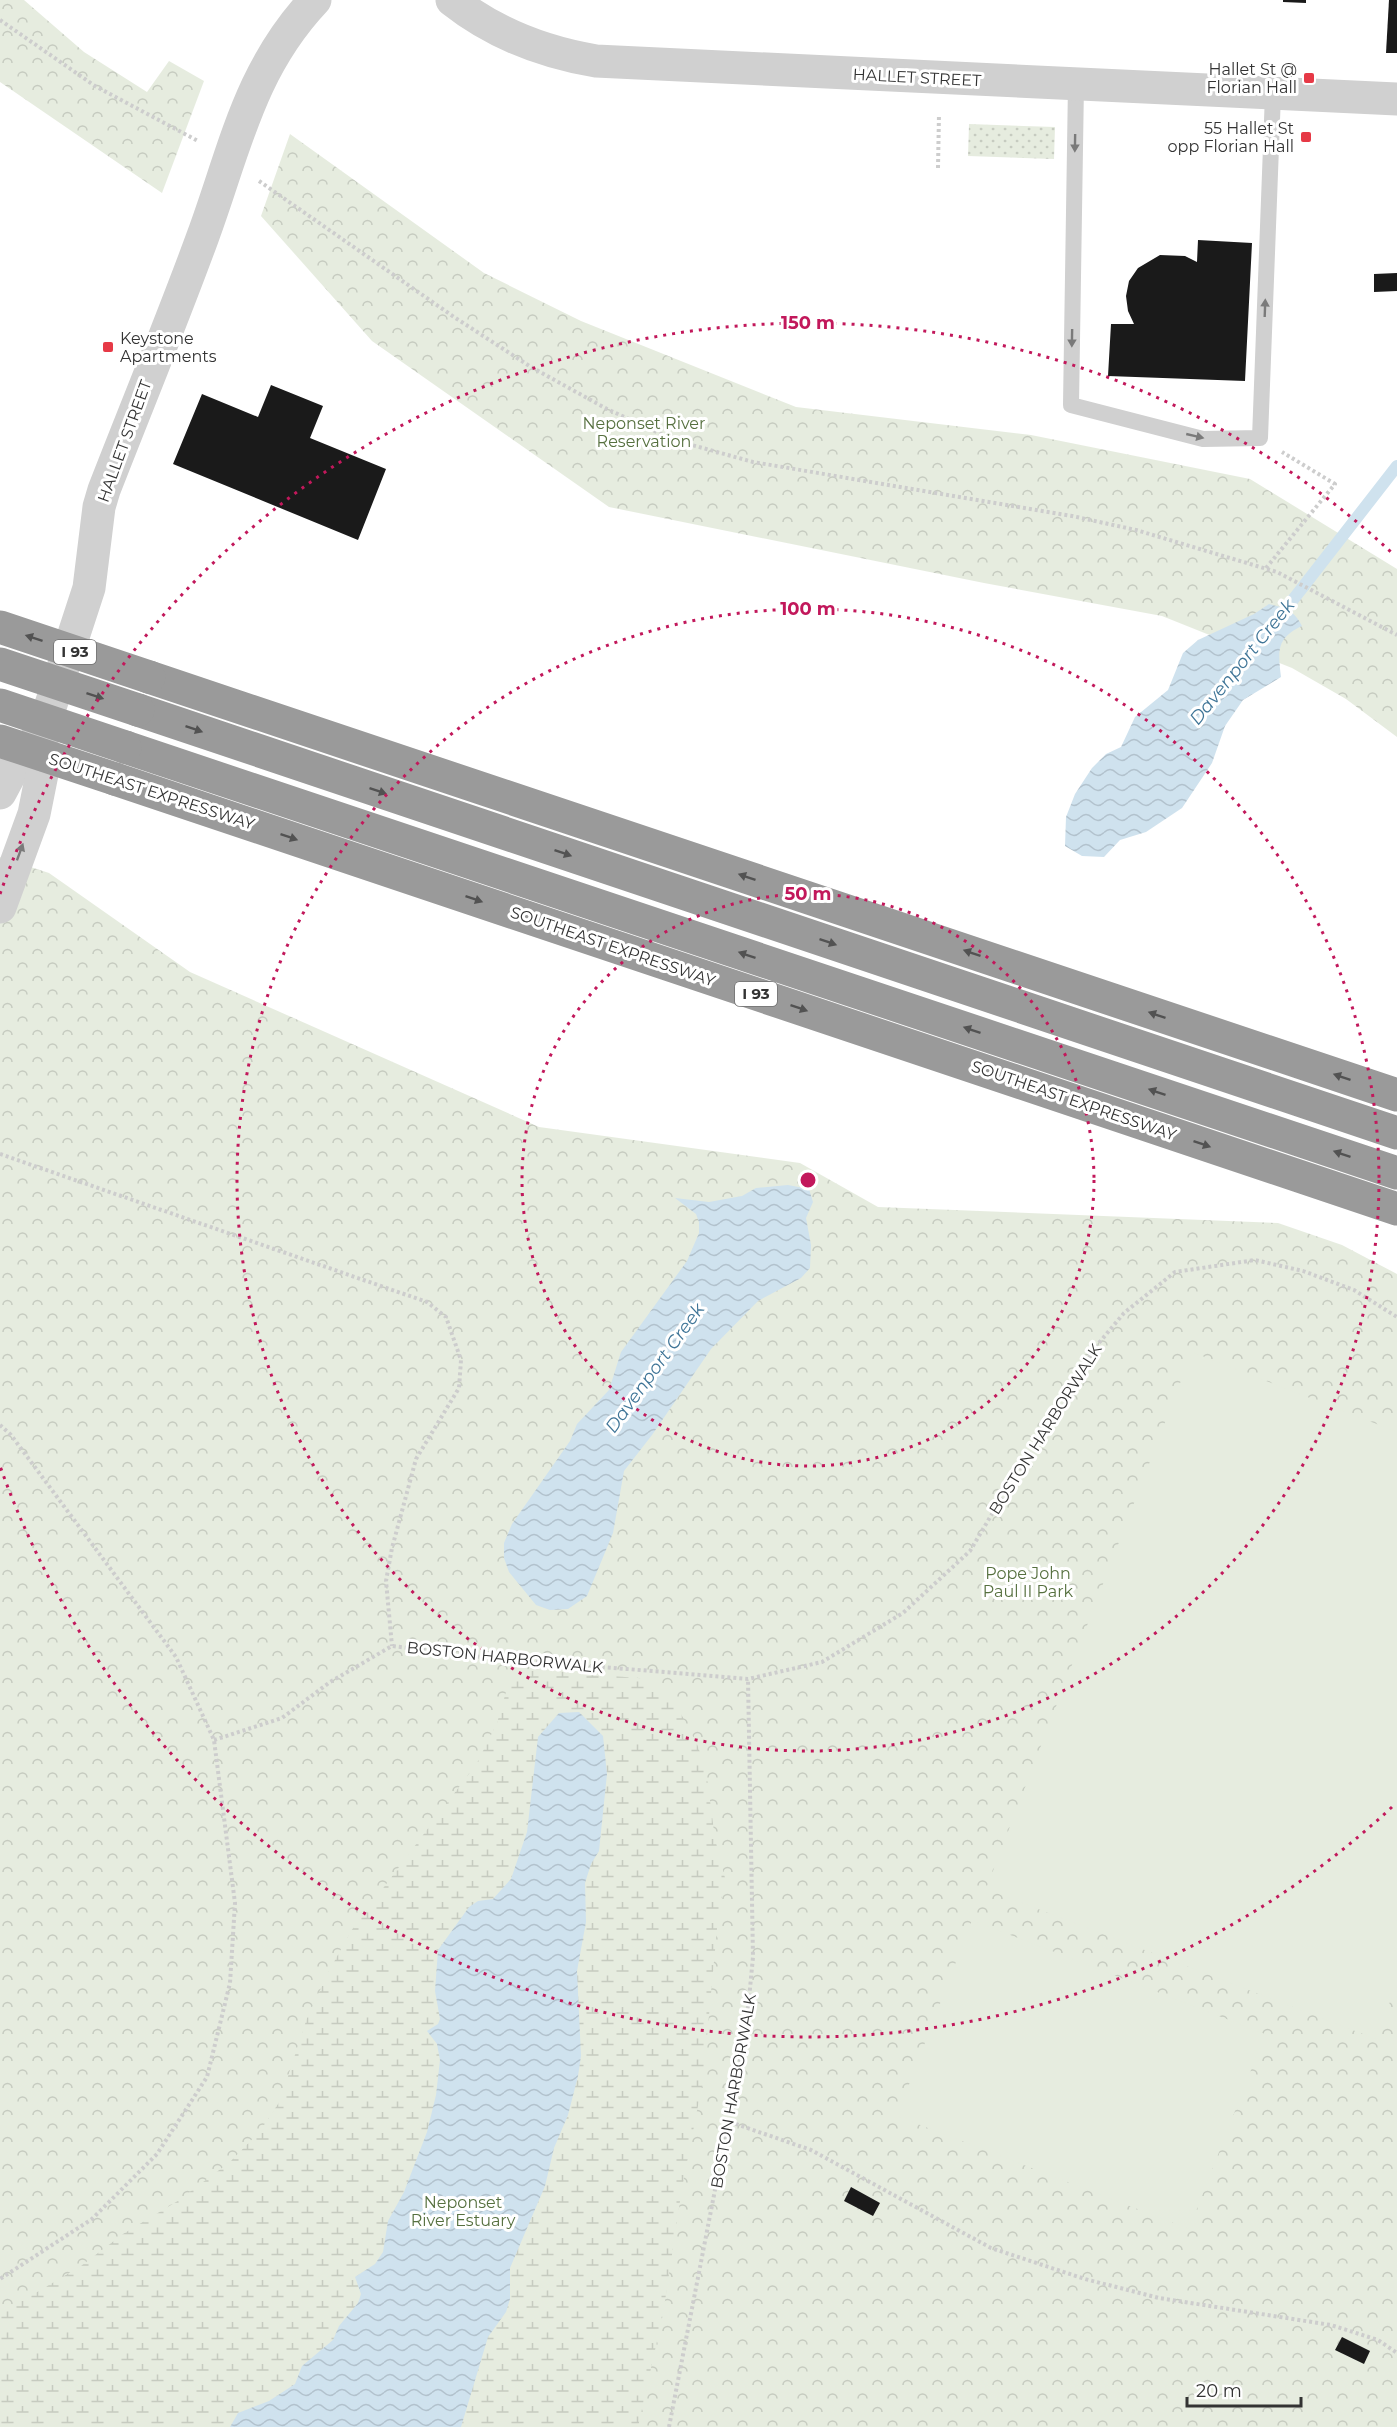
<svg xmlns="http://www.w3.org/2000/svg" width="1397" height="2427" viewBox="0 0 1397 2427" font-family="Montserrat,sans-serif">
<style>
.grass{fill:url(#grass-dots)}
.forest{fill:url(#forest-crowns)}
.wetland{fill:url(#wetland-marsh)}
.garden{fill:#e6ecdf}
.water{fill:url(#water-waves)}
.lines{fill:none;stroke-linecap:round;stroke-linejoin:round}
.stream{stroke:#cfe2ee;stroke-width:12}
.building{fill:#1a1a1a}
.path{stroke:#cdcdcd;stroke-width:4;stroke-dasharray:3 3;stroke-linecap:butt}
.service{stroke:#d0d0d0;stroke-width:16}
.minor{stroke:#d0d0d0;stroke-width:33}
.motorway{stroke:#9a9a9a;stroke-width:33}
.motorway-bridge{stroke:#9a9a9a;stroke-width:33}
.oneway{fill:#7a7a7a}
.oneway2{fill:#525252}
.ring{fill:none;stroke:#c2185b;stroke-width:3;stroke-dasharray:3 6}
.poi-dot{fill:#e63946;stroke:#fff;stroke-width:2}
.labels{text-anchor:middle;stroke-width:6;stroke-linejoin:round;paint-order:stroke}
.shield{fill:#fff;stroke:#707070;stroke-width:1.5}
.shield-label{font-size:15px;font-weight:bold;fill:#333}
.poi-label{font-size:16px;fill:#333;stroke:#fff;text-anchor:end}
.street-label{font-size:16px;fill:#333;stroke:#fff}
.park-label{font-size:16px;fill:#56703f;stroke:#fff}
.water-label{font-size:18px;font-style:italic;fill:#3f7597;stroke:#fff}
.centre{fill:#c2185b;stroke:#fff;stroke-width:3}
.ring-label{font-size:18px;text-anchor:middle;font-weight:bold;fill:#c2185b;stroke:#fff;stroke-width:6;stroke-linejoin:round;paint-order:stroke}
</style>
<defs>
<pattern id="grass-dots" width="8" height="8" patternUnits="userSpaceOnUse" patternTransform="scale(1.5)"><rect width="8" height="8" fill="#e6ecdf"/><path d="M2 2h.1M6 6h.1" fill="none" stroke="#c6cbc0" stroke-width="1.8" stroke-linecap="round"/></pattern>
<pattern id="forest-crowns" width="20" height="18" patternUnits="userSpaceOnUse" patternTransform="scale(1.5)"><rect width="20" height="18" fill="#e6ecdf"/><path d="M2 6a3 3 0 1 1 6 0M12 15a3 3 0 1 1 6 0" fill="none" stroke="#c6cbc0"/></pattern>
<pattern id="wetland-marsh" width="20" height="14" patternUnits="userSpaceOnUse" patternTransform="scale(1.5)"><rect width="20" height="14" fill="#e6ecdf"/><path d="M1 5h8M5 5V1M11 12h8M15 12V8" fill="none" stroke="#c6cbc0"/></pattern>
<pattern id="water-waves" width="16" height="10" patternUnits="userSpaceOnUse" patternTransform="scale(1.5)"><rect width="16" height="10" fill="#cfe2ee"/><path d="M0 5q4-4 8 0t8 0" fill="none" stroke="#b2c2cd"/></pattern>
</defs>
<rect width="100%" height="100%" fill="#fff"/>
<polygon class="grass" points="969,124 1055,127 1054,159 968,156"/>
<g class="forest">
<polygon points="0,0 24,0 84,52 147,92 169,61 204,81 162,193 0,82"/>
<polygon points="290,134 484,273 581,321 796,407 1031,435 1250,479 1397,569 1397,737 1346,699 1292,668 1162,616 984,583 609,507 372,341 261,216"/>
<polygon points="0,857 49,873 190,972 539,1127 800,1163 878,1207 1278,1223 1342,1245 1397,1274 1397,2427 0,2427"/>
</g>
<polygon class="wetland" points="513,1668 650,1679 673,1699 697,1744 706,1770 715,1839 725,1878 718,1918 703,2080 682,2188 663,2314 638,2427 0,2427 0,2310 27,2298 81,2266 123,2234 176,2202 230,2162 260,2131 280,2101 307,2018 329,1971 351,1931 477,1763 497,1723"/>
<g class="garden">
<polygon points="1192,1352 1397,1432 1397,1983 1376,2039 986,1889"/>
<polygon points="972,1920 1265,2034 1189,2229 897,2116"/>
</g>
<g class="water">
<path d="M1269,604C1285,608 1294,610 1302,626C1276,638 1278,651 1281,677L1243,700L1225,726L1212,763L1182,808L1146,832L1120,840L1104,857L1082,856L1065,846L1066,817L1075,794L1092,768L1106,754L1121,747L1135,717L1168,690L1183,653L1198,640L1254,614Z"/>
<polygon points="788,1185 809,1189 813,1202 806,1218 811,1245 810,1268 801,1278 758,1301 711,1349 652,1435 624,1471 613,1533 587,1596 568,1609 550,1610 536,1605 509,1572 504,1558 504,1543 512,1524 570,1441 577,1424 609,1390 621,1352 687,1261 699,1233 699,1222 696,1214 675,1198 709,1202 742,1196 756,1188"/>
<polygon points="579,1712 603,1736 607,1774 599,1851 591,1864 585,1883 586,1922 577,1971 581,2056 578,2076 568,2115 554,2148 545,2186 510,2268 510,2299 506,2312 488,2337 461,2427 230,2427 238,2413 269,2401 295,2384 302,2366 333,2340 339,2326 358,2303 361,2294 355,2277 375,2264 383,2252 388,2221 404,2192 427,2132 436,2095 440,2060 437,2044 427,2031 438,2024 440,2019 435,1991 438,1950 469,1907 478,1901 493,1899 511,1879 527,1832 538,1737 559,1713"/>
</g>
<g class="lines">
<polyline class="stream" points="1278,619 1397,466"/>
</g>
<g class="building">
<polygon points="1283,0 1306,0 1306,3 1283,2"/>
<polygon points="1389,0 1397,0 1397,53 1386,53"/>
<polygon points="1198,240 1252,243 1245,381 1108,376 1111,324 1134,324 1128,311 1126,296 1129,281 1138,268 1160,255 1185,256 1197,262"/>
<polygon points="1397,273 1397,291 1374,292 1374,274"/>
<polygon points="271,385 323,406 310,438 386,469 358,540 173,464 202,394 258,417"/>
<polygon points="851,2187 880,2203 873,2216 844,2201"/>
<polygon points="1342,2337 1370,2351 1364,2364 1335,2350"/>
</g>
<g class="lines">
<g class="path">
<polyline points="0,20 95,86 198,141"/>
<polyline points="938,168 939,114"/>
<polyline points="259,181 454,317 531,367 607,409 674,440 753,462 1072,516 1136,530 1277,572 1397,635"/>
<polyline points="1266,568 1335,484 1282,452"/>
<polyline points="0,1154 427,1302 446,1317 461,1360 459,1388 416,1459 392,1548 386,1581 392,1646"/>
<polyline points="0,1425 11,1435 176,1657 214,1740 235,1903 230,1983 207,2077 157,2154 92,2219 0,2279"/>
<polyline points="214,1740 282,1718 330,1682 392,1646 482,1657 748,1679 822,1662 903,1613 970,1551 1008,1487 1065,1404 1093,1350 1124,1313 1175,1272 1255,1260 1303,1271 1354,1290 1397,1317"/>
<polyline points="730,2122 811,2150 991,2248 1085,2279 1159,2298 1331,2325 1378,2340 1397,2353"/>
<polyline points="669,2427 746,2030 753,1957 748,1679"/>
</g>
<polyline class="service" points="1076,84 1071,405 1203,439 1260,438 1273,94"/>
<g class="minor">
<path d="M452,0C495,34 542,52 596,61L1397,99"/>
<polyline points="0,793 16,763 42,732"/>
<path d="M0,907L34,814L42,774V732L89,588L99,507L104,490C137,405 172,321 203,236C235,149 249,70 315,0"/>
</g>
<g class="motorway">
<polyline points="149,677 1397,1095"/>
<polyline points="138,710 1397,1133"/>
<polyline points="125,747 1397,1173"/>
<polyline points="115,779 1397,1209"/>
</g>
<g class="motorway-bridge">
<polyline points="0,627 149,677"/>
<polyline points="0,664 138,710"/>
<polyline points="0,705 125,747"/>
<polyline points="0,741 115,779"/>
</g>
</g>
<defs><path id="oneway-solid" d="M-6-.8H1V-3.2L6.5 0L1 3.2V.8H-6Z" transform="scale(1.5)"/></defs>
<g class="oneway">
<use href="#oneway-solid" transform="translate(1075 143) rotate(91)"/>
<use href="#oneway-solid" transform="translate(1265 308) rotate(-88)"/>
<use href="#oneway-solid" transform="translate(1072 338) rotate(91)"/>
<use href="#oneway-solid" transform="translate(1195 436) rotate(13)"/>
<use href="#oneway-solid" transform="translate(20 852) rotate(-70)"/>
</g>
<g class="oneway2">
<use href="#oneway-solid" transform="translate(34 638) rotate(-162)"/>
<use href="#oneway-solid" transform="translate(95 696) rotate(18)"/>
<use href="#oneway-solid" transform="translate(194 729) rotate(19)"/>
<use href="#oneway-solid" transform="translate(378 791) rotate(19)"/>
<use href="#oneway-solid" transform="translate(289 837) rotate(19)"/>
<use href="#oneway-solid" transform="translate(563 853) rotate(19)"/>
<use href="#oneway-solid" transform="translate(747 877) rotate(-161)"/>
<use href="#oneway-solid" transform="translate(474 899) rotate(19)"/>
<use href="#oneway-solid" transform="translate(828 942) rotate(19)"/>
<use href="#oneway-solid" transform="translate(972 953) rotate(-161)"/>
<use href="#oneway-solid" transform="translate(747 955) rotate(-161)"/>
<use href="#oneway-solid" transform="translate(799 1008) rotate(19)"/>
<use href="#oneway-solid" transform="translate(1157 1015) rotate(-161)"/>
<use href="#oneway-solid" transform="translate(972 1030) rotate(-161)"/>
<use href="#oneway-solid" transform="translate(1342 1077) rotate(-161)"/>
<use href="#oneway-solid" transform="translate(1157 1092) rotate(-161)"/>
<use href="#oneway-solid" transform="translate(1202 1144) rotate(19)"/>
<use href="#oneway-solid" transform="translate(1342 1154) rotate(-161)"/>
</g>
<g class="ring">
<circle cx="808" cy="1180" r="286"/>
<circle cx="808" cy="1180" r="571"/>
<path d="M1392 1807A857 857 0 0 1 0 1466M0 894A857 857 0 0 1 1392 553"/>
</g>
<g class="poi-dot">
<rect x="1303" y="72" width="12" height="12" rx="3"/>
<rect x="1300" y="131" width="12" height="12" rx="3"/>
<rect x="102" y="341" width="12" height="12" rx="3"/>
</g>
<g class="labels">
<g class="shield">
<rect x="54" y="640" width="42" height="24" rx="4.5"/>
<rect x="735" y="982" width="42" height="24" rx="4.5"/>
</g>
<g class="shield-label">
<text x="75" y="657">I 93</text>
<text x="756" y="999">I 93</text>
</g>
<g class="poi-label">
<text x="1297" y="75">Hallet St @<tspan x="1297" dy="18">Florian Hall</tspan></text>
<text x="1294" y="134">55 Hallet St<tspan x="1294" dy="18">opp Florian Hall</tspan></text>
<text x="120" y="344" text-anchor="start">Keystone<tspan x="120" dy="18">Apartments</tspan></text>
</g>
<g class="street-label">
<text transform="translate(917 77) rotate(3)" y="6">HALLET STREET</text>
<text transform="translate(124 441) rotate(-70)" y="6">HALLET STREET</text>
<text transform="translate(152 791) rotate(18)" y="6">SOUTHEAST EXPRESSWAY</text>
<text transform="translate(613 946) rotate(19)" y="6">SOUTHEAST EXPRESSWAY</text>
<text transform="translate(1074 1100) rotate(19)" y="6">SOUTHEAST EXPRESSWAY</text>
<text transform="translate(1045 1429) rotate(-58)" y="6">BOSTON HARBORWALK</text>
<text transform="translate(505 1657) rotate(6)" y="6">BOSTON HARBORWALK</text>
<text transform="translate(733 2091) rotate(-80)" y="6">BOSTON HARBORWALK</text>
</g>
<g class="park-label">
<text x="644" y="429">Neponset River<tspan x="644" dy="18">Reservation</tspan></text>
<text x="1028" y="1579">Pope John<tspan x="1028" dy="18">Paul II Park</tspan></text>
<text x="463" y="2208">Neponset<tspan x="463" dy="18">River Estuary</tspan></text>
</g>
<g class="water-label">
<text transform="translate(1242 662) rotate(-51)" y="6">Davenport Creek</text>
<text transform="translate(655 1368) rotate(-54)" y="6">Davenport Creek</text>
</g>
</g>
<circle cx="808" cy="1180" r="9" class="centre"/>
<g class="ring-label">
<text x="808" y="329">150 m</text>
<text x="808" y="615">100 m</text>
<text x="808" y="900">50 m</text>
</g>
<path d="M1187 2397v9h114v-9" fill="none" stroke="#333333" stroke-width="3"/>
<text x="1196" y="2397" font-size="18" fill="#333333" stroke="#ffffff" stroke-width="4.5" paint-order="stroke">20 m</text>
</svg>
